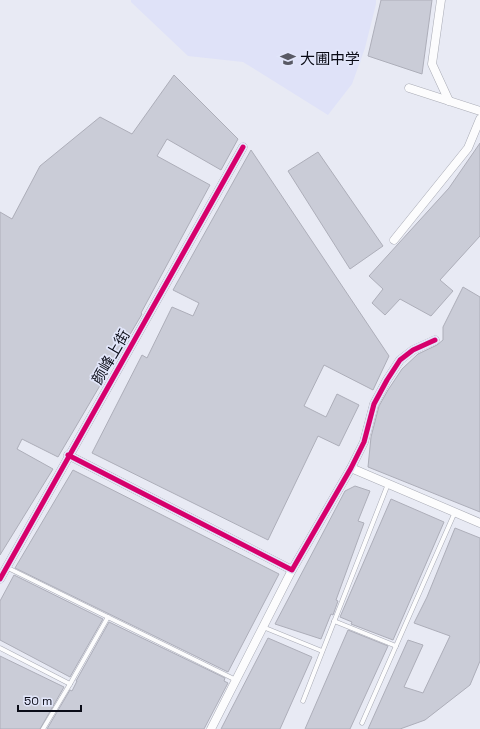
<svg xmlns="http://www.w3.org/2000/svg" width="480" height="729" viewBox="0 0 480 729" font-family="'Space Grotesk','Noto Sans SC',sans-serif">
<style>
.built{fill:#dfe2f8}
.building{fill:#caccd7;stroke:#adaeb9}
.lines{fill:none;stroke-linecap:round;stroke-linejoin:round}
.lane-casing{stroke:#a9abb5;stroke-width:5}
.street-casing{stroke:#a9abb5;stroke-width:9}
.lane{stroke:#fcfcfd;stroke-width:4}
.street{stroke:#fcfcfd;stroke-width:8}
.cycleway-casing{stroke:#e2e6fa;stroke-width:8}
.cycleway{stroke:#d6006c;stroke-width:5}
.labels{text-anchor:middle;stroke-width:3.5;stroke-linejoin:round;paint-order:stroke}
.poi-label{font-size:15px;fill:#0a0b16;stroke:#e2e6fa;text-anchor:start}
.street-label{font-size:15px;fill:#0a0b16;stroke:#e2e6fa}
</style>
<rect width="100%" height="100%" fill="#e8eaf4"/>
<polygon class="built" points="131,0 376,0 376,4 365,48 352,84 328,115 243,62 188,56 131,2"/>
<g class="building">
<polygon points="381,0 432,0 422,74 368,56"/>
<polygon points="174,75 238,139 221,170 167,139 157,156 210,185 141,313 142,314 58,457 22,439 17,449 53,469 0,555 0,212 12,219 40,166 100,117 132,134"/>
<polygon points="480,143 480,236 440,280 453,291 431,316 400,299 385,315 372,303 383,289 369,276 449,188"/>
<polygon points="251,150 389,356 373,390 324,365 304,406 326,417 337,394 359,405 339,446 318,436 268,540 92,453 142,355 147,358 172,307 193,316 199,303 173,290"/>
<polygon points="318,152 383,246 350,269 288,171"/>
<polygon points="463,287 480,297 480,512 368,467 371,437 379,406 388,390 402,369 418,354 437,345 443,340 443,327"/>
<polygon points="73,470 279,574 228,672 15,568"/>
<polygon points="355,486 370,491 358,521 364,523 336,600 338,601 333,615 331,614 321,639 275,624 345,491"/>
<polygon points="391,499 444,522 393,640 351,624 352,622 340,617"/>
<polygon points="455,528 480,538 480,661 470,685 425,720 400,729 368,729 408,640 423,645 404,687 423,693 450,636 414,623 427,597"/>
<polygon points="14,575 103,619 70,677 0,640 0,601"/>
<polygon points="109,622 225,678 224,681 228,683 204,729 47,729 70,690 72,691 77,681 76,681"/>
<polygon points="348,630 388,646 350,729 305,729"/>
<polygon points="268,638 312,657 280,729 221,729"/>
<polygon points="0,656 64,687 40,729 0,729"/>
</g>
<g class="lines">
<g class="lane-casing">
<g id="lane">
<polyline points="6,567 236,680"/>
<polyline points="334,621 396,646"/>
<polyline points="263,627 322,651"/>
<polyline points="0,648 70,684 108,617"/>
<polyline points="303,701 388,484"/>
<polyline points="362,723 455,512"/>
<polyline points="43,729 70,684"/>
</g>
</g>
<g class="street-casing">
<g id="street">
<polyline points="441,0 432,64 449,101"/>
<polyline points="409,88 480,111"/>
<polyline points="394,240 468,148 480,119"/>
<polyline points="68,455 292,570 351,468 364,442 374,404 387,380 400,360 413,350 435,340"/>
<polyline points="351,468 480,523"/>
<polyline points="0,579 243,147"/>
<polyline points="211,729 292,570"/>
</g>
</g>
<use href="#lane" class="lane"/>
<use href="#street" class="street"/>
<g class="cycleway-casing">
<g id="cycleway">
<polyline points="68,455 292,570 351,468 364,442 374,404 387,380 400,360 413,350 435,340"/>
<polyline points="0,579 243,147"/>
</g>
</g>
<use href="#cycleway" class="cycleway"/>
</g>
<defs>
<g id="school-bare" transform="scale(1.2)"><path d="M0-5L7-2L0 1L-7-2ZM-4 1L0 2.5L4 1V4Q0 6-4 4Z" fill="#585964" stroke="#e2e6fa" stroke-width="2.5" paint-order="stroke"/></g>
</defs>
<g fill-rule="evenodd">
<use href="#school-bare" x="288" y="59"/>
</g>
<g class="labels">
<g class="poi-label">
<text x="300" y="64">大圃中学</text>
</g>
<g class="street-label">
<text transform="translate(111 357) rotate(-60)" y="5">颜峰上街</text>
</g>
</g>
<path d="M18 705v6h63v-6" fill="none" stroke="#0a0b16" stroke-width="2"/>
<text x="24" y="705" font-size="12" fill="#0a0b16" stroke="#e2e6fa" stroke-width="3" paint-order="stroke">50 m</text>
</svg>
